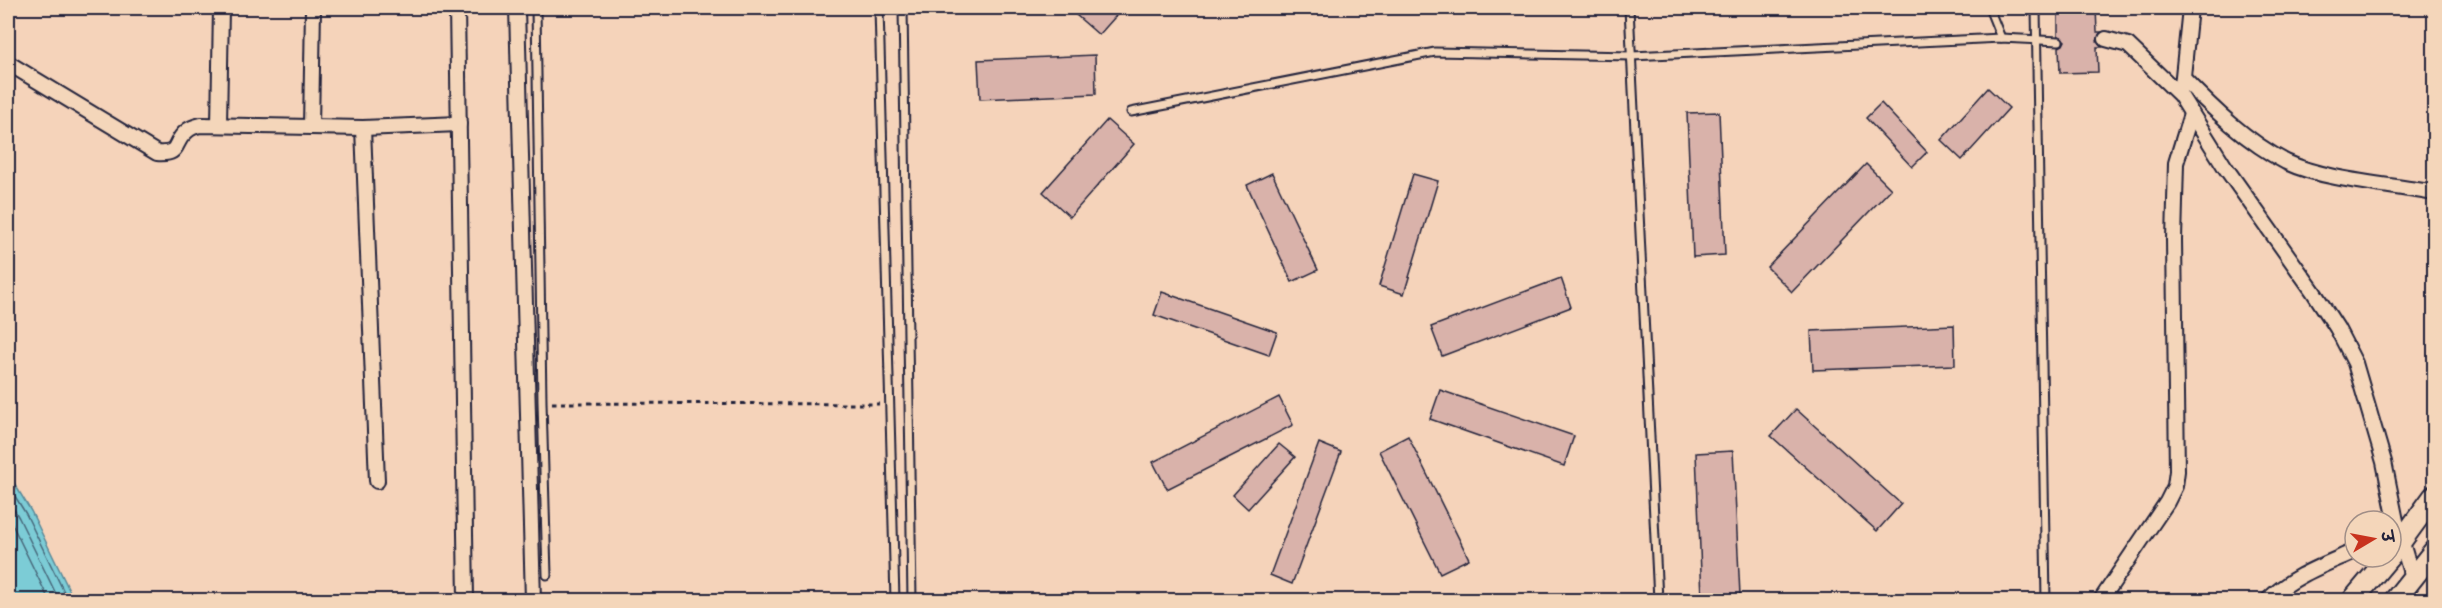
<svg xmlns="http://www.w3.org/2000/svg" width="2442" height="608" viewBox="0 0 2442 608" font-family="Caveat,'Playpen Sans Deva',sans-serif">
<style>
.water{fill:#7cccd6;stroke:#588898;stroke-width:1.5}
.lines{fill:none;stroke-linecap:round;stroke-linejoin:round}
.shore{stroke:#466679;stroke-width:1.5}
.building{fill:#d9b2aa;stroke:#22223b;stroke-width:1.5}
.lane-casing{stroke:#22223b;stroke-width:11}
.street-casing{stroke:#22223b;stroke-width:18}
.secondary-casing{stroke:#22223b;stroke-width:24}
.path{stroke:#22223b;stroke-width:3;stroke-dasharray:4.5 4.5;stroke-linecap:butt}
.lane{stroke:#f4d6ba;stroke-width:7}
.street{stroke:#f4d6ba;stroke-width:14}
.secondary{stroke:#f4d6ba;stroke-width:20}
</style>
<rect width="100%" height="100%" fill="#f5d3ba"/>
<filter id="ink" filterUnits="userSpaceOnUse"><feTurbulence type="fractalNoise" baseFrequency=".0167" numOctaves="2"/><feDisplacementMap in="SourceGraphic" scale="12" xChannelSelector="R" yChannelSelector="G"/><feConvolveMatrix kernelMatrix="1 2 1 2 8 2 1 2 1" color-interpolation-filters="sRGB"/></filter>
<g filter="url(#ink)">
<polygon class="water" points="8,473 31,511 74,600 8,600"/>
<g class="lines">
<g class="shore">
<polyline points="8,485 26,514 68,600"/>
<polyline points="8,499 19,518 59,600"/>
<polyline points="8,516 49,600"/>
</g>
</g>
<g class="building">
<polygon points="1068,8 1123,8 1099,35"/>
<polygon points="2058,8 2096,8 2097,32 2101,32 2097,41 2102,47 2097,47 2098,72 2060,73 2059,47 2063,45 2065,41 2058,35"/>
<polygon points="1095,55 1096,94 980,99 978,60"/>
<polygon points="1988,88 2009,108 1962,160 1941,140"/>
<polygon points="1881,103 1927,152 1912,167 1866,118"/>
<polygon points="1719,112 1725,255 1693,257 1687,113"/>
<polygon points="1107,120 1134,144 1070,217 1043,192"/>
<polygon points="1866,164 1891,189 1792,292 1767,267"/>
<polygon points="1272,173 1318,270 1292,282 1247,185"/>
<polygon points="1413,174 1438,181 1404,294 1379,286"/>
<polygon points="1561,278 1571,307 1442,356 1431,327"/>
<polygon points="1162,292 1277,332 1269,355 1154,315"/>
<polygon points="1954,325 1955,365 1813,370 1811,331"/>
<polygon points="1440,390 1574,436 1564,466 1430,419"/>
<polygon points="1279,397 1293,425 1167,489 1153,462"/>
<polygon points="1796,409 1901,504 1877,531 1771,436"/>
<polygon points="1408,436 1469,559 1440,573 1379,451"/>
<polygon points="1319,443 1341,452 1292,584 1270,575"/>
<polygon points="1279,444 1295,457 1248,509 1233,495"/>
<polygon points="1733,451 1740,595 1702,597 1696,453"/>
</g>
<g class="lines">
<g class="lane-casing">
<g id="lane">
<polyline points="536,8 542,402 547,575"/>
<polyline points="879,8 895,600"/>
<polyline points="903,8 912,600"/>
<polyline points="1629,8 1658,600"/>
<polyline points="1989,8 2001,38"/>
<polyline points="2036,8 2046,600"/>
<polyline points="1131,112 1435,52 1632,56 2001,38 2059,41"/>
</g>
</g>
<g class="street-casing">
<g id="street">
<polyline points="457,8 466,599"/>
<polyline points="517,8 533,600"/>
<polyline points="2106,39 2128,45 2180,95 2225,167 2313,291 2337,328 2355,363 2384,462 2397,526 2413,580"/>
<path d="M8,63L157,153C182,155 172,142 187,131C191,127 196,126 201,125L363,128L459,124"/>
<path d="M2183,78C2213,109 2247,142 2286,162C2324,180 2391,185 2434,193"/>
<polyline points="2182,86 2190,8"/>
<polyline points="219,125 221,8"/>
<polyline points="311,127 313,8"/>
<polyline points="363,128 377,481"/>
<polyline points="2101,600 2167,502 2175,486 2177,471 2174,240 2176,163 2191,114"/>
<path d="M2268,600C2292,576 2324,565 2355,551"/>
</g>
</g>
<g class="secondary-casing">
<g id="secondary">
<polyline points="2391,555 2434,496"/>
<polyline points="2353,600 2389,557"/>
<polyline points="2395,600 2434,551"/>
</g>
</g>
<polyline class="path" points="552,403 879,404"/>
<use href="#lane" class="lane"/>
<use href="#street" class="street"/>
<use href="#secondary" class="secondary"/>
</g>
</g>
<rect width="2442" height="608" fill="none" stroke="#f4d6ba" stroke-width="30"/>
<rect x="15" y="15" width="2412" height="578" fill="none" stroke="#22223b" stroke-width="2" filter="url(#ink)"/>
<g transform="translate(2373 539) rotate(80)"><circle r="28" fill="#f4d6ba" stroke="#a08e87" stroke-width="1.5"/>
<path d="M0-4.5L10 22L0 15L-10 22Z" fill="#c8321e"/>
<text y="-9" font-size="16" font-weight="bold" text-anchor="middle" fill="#22223b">उ</text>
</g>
</svg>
